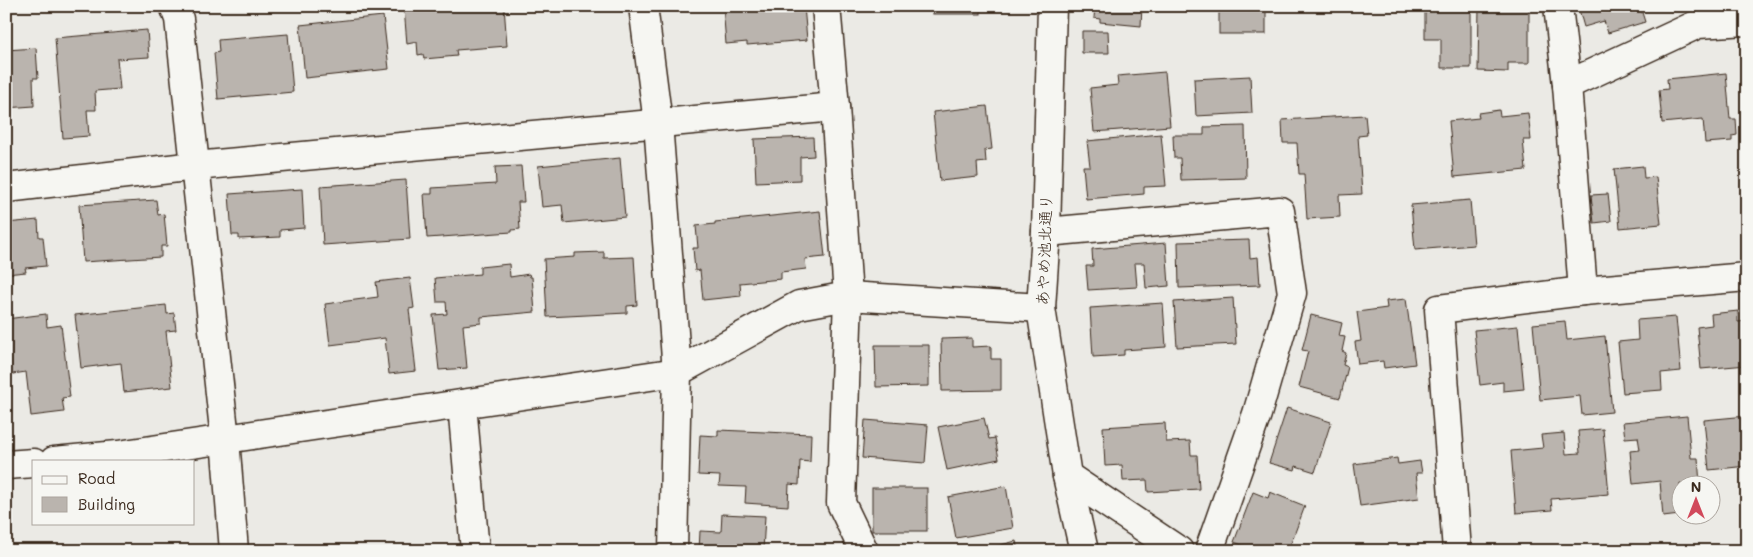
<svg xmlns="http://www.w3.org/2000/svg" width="1753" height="557" viewBox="0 0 1753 557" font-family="Mali,'Klee One',sans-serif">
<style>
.building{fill:#bab4ae;stroke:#3b2a1e}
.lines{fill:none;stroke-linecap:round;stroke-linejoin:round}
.minor-casing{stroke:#3b2a1e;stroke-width:31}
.minor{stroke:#f6f6f2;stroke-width:28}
.labels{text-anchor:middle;stroke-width:5;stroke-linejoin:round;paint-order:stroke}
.street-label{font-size:16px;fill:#3b2a1e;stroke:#f6f6f2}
</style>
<rect width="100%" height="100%" fill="#ebeae5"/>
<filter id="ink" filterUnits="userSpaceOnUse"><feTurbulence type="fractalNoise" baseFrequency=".02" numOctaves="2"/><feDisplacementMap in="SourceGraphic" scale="10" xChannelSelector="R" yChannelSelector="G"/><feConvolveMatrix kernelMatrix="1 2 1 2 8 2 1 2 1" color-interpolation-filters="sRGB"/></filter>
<g filter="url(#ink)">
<g class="building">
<polygon points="419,6 420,11 436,9 436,6 504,6 507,46 456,50 457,56 424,59 423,54 418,55 417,42 407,44 404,8"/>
<polygon points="723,6 804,6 807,40 747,45 747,42 726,44"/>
<rect x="933" y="6" width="48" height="8"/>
<polygon points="1095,6 1142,6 1141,26 1100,22 1100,19 1094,18"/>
<rect x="1178" y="6" width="19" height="3"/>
<rect x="1219" y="6" width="47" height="28"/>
<polygon points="1425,6 1471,6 1471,68 1441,68 1441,39 1425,39"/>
<polygon points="1479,6 1529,7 1529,63 1508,63 1508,72 1478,71"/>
<polygon points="1578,6 1640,6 1645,22 1608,33 1604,21 1584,27"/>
<polygon points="383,16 389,69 305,78 300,25"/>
<polygon points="147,30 149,57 117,59 120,89 95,91 96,110 87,110 89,136 63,138 55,38"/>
<polygon points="1082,31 1108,31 1109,53 1082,53"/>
<polygon points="288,34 293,92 218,99 214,53 219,52 218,40"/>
<polygon points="36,48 38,78 33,78 34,106 6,108 6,50"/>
<polygon points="1747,54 1747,103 1745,103 1741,55"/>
<polygon points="1165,72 1170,126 1094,132 1090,88 1118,85 1117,76"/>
<polygon points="1726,73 1730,119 1736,119 1737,135 1732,136 1732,141 1705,143 1703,119 1662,123 1659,90 1668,89 1667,79"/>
<polygon points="1250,76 1252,113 1196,116 1194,79"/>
<polygon points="987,106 992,149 985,150 986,162 977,163 978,177 940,181 933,112"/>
<polygon points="1499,110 1500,116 1528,113 1531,140 1523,140 1526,170 1454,177 1449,121 1479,118 1478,113"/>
<polygon points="1365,115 1367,135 1358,136 1362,194 1339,195 1340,217 1307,219 1304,174 1299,174 1297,143 1283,143 1282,120"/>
<polygon points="1245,126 1246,178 1181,180 1180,158 1174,158 1173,135 1204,135 1204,127"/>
<polygon points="1161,134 1166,186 1144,187 1144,194 1086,199 1083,166 1090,166 1087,141"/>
<polygon points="813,137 814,156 800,157 800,180 756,182 754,139"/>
<polygon points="620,158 625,217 564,223 562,205 542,207 538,166"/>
<polygon points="521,166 524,202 518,202 520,229 512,230 512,232 427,238 424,194 432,194 432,188 496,184 495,167"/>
<polygon points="1643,166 1644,178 1656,177 1661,224 1620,228 1614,169"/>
<polygon points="406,180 410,239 323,245 320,186"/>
<polygon points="302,189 304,228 280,230 280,237 239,239 239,235 232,235 229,194"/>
<polygon points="1608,194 1611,221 1594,223 1591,195"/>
<polygon points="156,200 158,215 164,214 167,246 161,246 161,257 83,262 79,205"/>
<polygon points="1470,200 1474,245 1415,250 1411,205"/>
<polygon points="820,211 825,257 805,259 806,269 781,272 781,279 740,283 741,296 703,300 700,270 695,271 693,248 698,248 696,226 715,224 715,222"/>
<polygon points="38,220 39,237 43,237 46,266 25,268 26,272 6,274 6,223"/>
<polygon points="1249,240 1250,258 1258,257 1260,285 1179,288 1178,242"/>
<polygon points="1166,243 1169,286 1146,288 1144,263 1135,263 1137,287 1088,290 1086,266 1093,266 1092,249"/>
<polygon points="604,252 604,258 634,257 637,305 627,306 627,313 547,317 544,259 575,257 575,253"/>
<polygon points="509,264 510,277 529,274 530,277 532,277 535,312 481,317 481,323 463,325 467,368 439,370 433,315 447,314 446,302 437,302 435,278 480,274 480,267"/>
<polygon points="410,278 414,308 409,309 416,371 389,374 385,338 330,345 325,304 378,297 376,282"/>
<polygon points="1233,298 1236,344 1177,347 1174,302"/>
<polygon points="1406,299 1415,364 1384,368 1383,361 1358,364 1355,342 1361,341 1357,312 1387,308 1386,301"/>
<polygon points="1163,303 1166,347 1124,350 1124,355 1093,357 1090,308"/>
<polygon points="166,305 167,314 174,313 176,330 166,331 172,387 124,392 121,363 81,368 75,315"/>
<polygon points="1738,311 1738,322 1747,321 1747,365 1701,369 1697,327 1712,325 1711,314"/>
<polygon points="46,314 47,327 61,325 70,397 62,398 64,412 31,416 26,372 6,375 6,319"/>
<polygon points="1311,315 1342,323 1339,336 1345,337 1342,351 1346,353 1343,365 1348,367 1340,398 1299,387 1308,351 1302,350"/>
<polygon points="1676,317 1681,371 1661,373 1662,390 1623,393 1618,342 1638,340 1637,320"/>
<polygon points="1565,321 1567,340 1605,336 1612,412 1582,415 1580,396 1540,400 1533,324"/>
<polygon points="1518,326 1524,389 1503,391 1503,382 1480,385 1474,330"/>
<polygon points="972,338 972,347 991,346 991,359 1001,359 1001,390 942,391 941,339"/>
<polygon points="875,345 929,345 929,386 876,387"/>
<polygon points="1287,408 1331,422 1315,472 1296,466 1295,470 1269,463"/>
<polygon points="1687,416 1691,458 1698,458 1700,484 1680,484 1680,514 1688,514 1663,517 1660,481 1633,484 1630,451 1640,450 1638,437 1625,438 1623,422"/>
<polygon points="1747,416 1747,466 1709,470 1704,420"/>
<polygon points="984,418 989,439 995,438 999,459 947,470 938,427"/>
<polygon points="865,420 928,425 925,463 862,458"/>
<polygon points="1165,423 1166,442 1190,441 1191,455 1197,455 1199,489 1148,492 1147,480 1123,481 1122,465 1105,466 1103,427"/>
<polygon points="1603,429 1609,494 1551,499 1552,510 1516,513 1511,451 1543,448 1541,435 1564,433 1566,454 1580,453 1578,431"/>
<polygon points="718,430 811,434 810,462 800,461 799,485 789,484 788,506 745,503 746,487 719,486 720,476 698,475 700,435 718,436"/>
<polygon points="1397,458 1398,464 1420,461 1422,473 1416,473 1419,498 1360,506 1354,464"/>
<polygon points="1006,486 1013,528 956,538 948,497"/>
<rect x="872" y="488" width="55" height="43"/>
<polygon points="1253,492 1268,498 1270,492 1305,506 1288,551 1257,551 1234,542"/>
<polygon points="722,514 765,516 763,551 699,551 700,531 721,532"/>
<polygon points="1016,541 1018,551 978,551"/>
</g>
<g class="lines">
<g class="minor-casing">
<g id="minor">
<polyline points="174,6 179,19 225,439 234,551"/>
<polyline points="643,6 658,123 677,372 673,551"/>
<polyline points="826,6 835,107 848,296 841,503 864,551"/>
<polyline points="1052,6 1046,232 1041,308 1067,476 1084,551"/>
<polyline points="1558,6 1567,85 1583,291"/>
<polyline points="1567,85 1698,24 1747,21"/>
<polyline points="6,188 195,166 835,107"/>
<polyline points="1046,232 1280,211 1292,293 1257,414 1209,551"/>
<polyline points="462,404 475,551"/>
<polyline points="54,461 118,455 677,372 799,305 848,296 1041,308"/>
<polyline points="6,465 34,463"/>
<polyline points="1067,476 1179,551"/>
<polyline points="1457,551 1439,309 1583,291 1747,277"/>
</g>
</g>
<use href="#minor" class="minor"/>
</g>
</g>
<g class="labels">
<g class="street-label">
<text transform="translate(1044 250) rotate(-88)" y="6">あやめ池北通り</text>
</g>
</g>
<rect width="1753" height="557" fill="none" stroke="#f6f6f2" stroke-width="25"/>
<rect x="12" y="12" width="1728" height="532" fill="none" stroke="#3b2a1e" stroke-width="2" filter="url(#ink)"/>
<rect x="32" y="460" width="162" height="65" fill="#f6f6f2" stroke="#aba49d"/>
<rect x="42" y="476" width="25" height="8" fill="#f6f6f2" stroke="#aba49d"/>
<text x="78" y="484" font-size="15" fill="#3b2a1e">Road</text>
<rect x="42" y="497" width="25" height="15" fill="#bab4ae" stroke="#aba49d"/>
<text x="78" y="510" font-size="15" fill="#3b2a1e">Building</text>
<g transform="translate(1696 500)"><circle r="24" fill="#f6f6f2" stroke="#aba49d"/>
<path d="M0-4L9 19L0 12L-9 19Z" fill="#d1495b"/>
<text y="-8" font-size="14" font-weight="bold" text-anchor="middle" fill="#3b2a1e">N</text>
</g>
</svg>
